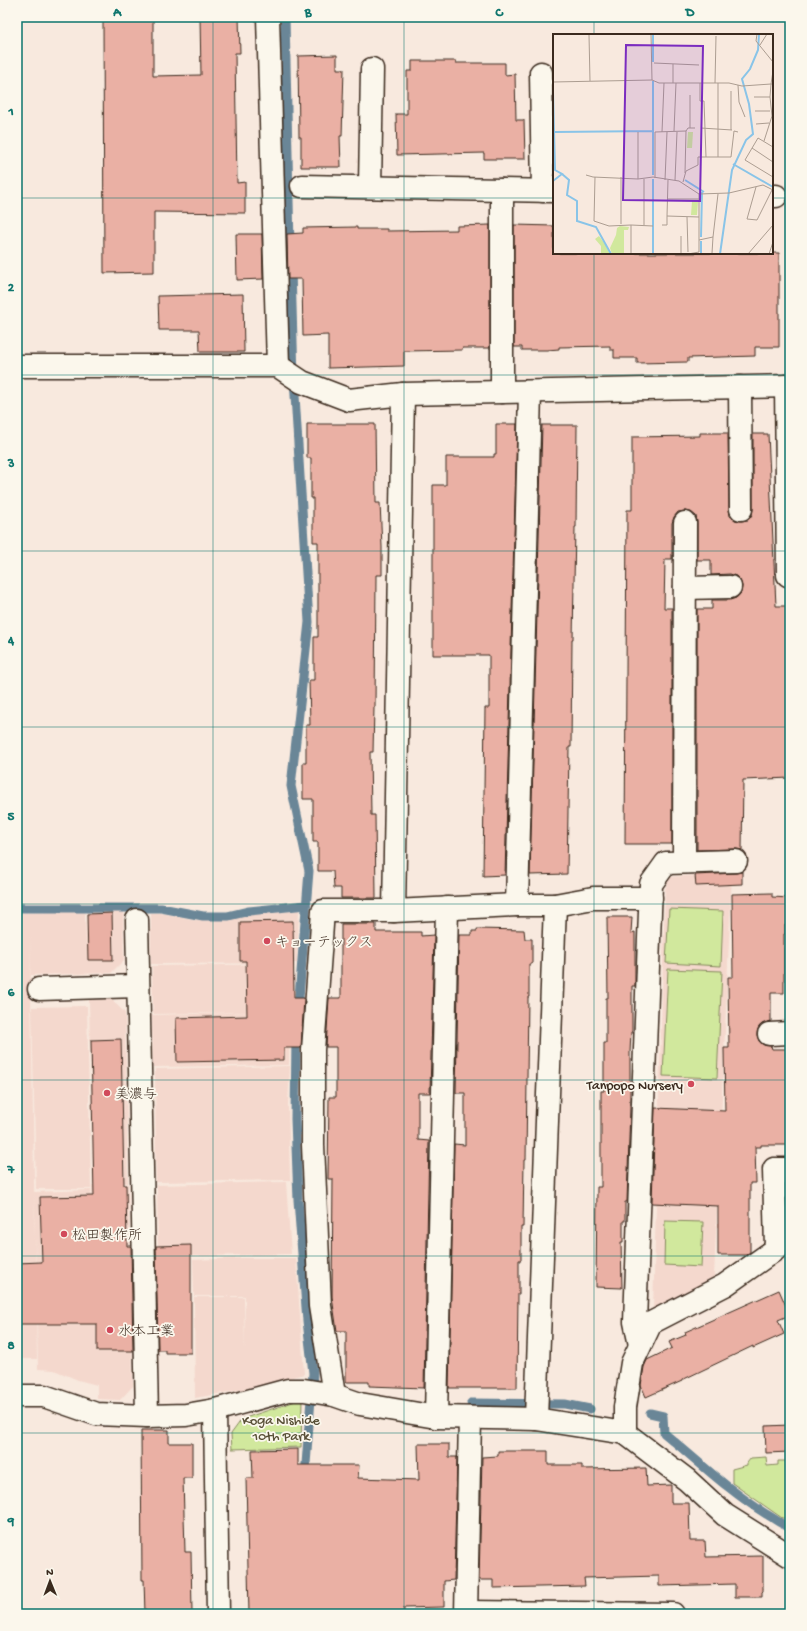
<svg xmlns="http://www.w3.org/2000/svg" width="807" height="1631" viewBox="0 0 807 1631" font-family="'Gochi Hand','Klee One',sans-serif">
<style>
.built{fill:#f4d8cd}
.green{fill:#d1e89d;stroke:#86895e}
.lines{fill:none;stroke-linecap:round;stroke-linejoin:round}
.stream{stroke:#6a8697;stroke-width:9}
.building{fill:#eab0a4;stroke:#3b2a1e}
.minor-casing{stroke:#3b2a1e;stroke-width:25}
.minor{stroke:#fbf7ec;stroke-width:22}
.grid{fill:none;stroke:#0f766e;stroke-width:1;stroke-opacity:0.55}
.poi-dot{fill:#d1495b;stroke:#fbf7ec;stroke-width:1.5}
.labels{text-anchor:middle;stroke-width:3.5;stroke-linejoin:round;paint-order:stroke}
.poi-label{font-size:14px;fill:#3b2a1e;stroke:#fbf7ec;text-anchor:start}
.park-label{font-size:14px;fill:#595037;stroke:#fbf7ec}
.inset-river{fill:none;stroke:#89c4e8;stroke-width:2}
.inset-road{fill:none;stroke:#ac9d91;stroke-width:1}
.view{fill:#7b2cbf;fill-opacity:0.15;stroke:#7b2cbf;stroke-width:2}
.inset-edge{fill:none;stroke:#3b2a1e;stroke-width:2}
.neatline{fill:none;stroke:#0f766e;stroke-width:1.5}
.grid-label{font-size:13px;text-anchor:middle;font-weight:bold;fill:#0f766e}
</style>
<rect width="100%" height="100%" fill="#f8e9de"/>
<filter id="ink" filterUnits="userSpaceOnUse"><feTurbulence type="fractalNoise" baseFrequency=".025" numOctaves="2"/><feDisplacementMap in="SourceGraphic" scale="8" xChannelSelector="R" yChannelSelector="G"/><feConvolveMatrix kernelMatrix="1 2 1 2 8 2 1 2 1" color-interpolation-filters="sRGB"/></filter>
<g filter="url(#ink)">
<g class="built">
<polygon points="732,873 714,1277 653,1310 665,890 669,877"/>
<polygon points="299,910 297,963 151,964 151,913 161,913 197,920 230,920 246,915"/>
<polygon points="85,911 86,948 86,912 123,911 124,960 111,973 31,975 30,936 37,1359 17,1359 17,913"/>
<polygon points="291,964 289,1065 153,1067 152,1015 268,1012 153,1014 152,966"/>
<polygon points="111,999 125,1013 128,1183 93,1184 89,1000"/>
<polygon points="87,1006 91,1189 36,1189 32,1007"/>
<polygon points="290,1066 288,1104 290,1180 156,1182 155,1069"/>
<polygon points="286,1182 291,1254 158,1257 157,1185"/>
<polygon points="128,1184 133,1386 120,1400 97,1399 97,1385 78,1380 54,1370 38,1369 34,1192 91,1190 93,1252 92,1185"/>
<polygon points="244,1258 296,1258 304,1374 246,1389 195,1398 194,1297 244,1297 245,1350 245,1296 194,1296 193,1260"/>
</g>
<g class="green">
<polygon points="669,909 723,911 721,966 666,963"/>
<polygon points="668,969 722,971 717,1078 663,1076"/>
<polygon points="665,1221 703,1222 701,1267 664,1265"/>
<polygon points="302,1399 301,1447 232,1449 231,1434 242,1419"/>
<polygon points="766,1457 767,1466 778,1465 778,1461 786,1461 790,1518 782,1518 732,1483 732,1469 747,1465 747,1463 751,1458"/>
</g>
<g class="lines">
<g class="stream">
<polyline points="285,17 290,246"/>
<polyline points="291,268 294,379 309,622 291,786 309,871 298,1010"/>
<polyline points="17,908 161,908 203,916 228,916 249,911 306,905"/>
<polyline points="296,1037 295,1119 298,1200 307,1321 313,1373 305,1477"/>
<polyline points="471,1403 565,1404 590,1409"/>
<path d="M650,1413L663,1416L664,1433C698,1461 729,1491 766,1514C774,1518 781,1525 790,1527"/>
</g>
</g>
<g class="building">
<polygon points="103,17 153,17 153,76 201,75 200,17 239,17 240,53 235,53 237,183 245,182 245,213 154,212 154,272 104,273"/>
<polygon points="337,55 337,69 344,69 342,136 340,136 341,167 301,167 301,137 299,137 298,56"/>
<polygon points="412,61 456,61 456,63 505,63 505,75 515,74 516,120 524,120 525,159 484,159 484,153 397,155 396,114 407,114 407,71 412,71"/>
<polygon points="490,225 490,348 462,348 462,350 404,351 404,366 328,368 328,335 303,336 302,279 288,279 287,234 303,233 303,228 357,227 357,229 387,229 387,231 457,230 457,226"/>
<polygon points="514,225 554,226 554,253 779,253 779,347 755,347 755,356 688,358 688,362 637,363 637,358 614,358 614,350 610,350 610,346 559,347 559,349 547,350 522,350 522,347 514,347"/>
<polygon points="236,234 262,234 263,279 237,280"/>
<polygon points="243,294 244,352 200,352 199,330 159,330 158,296"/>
<polygon points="307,424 375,424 376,503 380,503 382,547 382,575 376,575 375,707 374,707 373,752 370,752 371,815 375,815 376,898 341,898 341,888 334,888 333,871 318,871 318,842 313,842 313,799 303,799 303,763 306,763 306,725 310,725 309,680 314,680 314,637 318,637 318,542 313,542 313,498 311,498 311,458 307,458"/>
<polygon points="496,424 517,424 505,875 483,876 485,708 489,708 489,655 433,655 433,485 446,485 446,457 494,457 494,454 496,454"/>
<polygon points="542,425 577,425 576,527 575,527 573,639 572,639 571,747 569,747 567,874 530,875"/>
<polygon points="700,433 728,433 729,509 730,516 735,520 741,521 748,520 752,515 753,509 753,434 768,434 776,606 790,606 790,778 743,780 742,850 736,849 697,850 697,609 712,609 712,600 730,600 736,598 741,593 742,586 740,580 736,576 730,574 711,575 711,560 697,560 697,523 696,516 691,512 685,511 678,512 674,517 672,523 672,559 665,559 664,608 672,608 672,844 625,844 627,510 632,510 632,437 700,436"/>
<polygon points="742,872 742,884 696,886 695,875 736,873"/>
<polygon points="772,893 772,897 790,898 790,925 785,925 785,934 784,934 784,993 771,993 771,1021 762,1024 758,1029 757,1035 759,1041 764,1045 771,1046 772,1049 790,1049 790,1145 761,1145 761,1147 755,1147 756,1183 750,1183 750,1252 746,1255 718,1255 718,1206 652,1203 655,1108 725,1111 724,1048 729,1048 728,977 733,977 732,894"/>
<polygon points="112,913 113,960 88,960 87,914"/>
<polygon points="607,917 632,917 631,933 635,932 635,986 632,986 632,1032 631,1032 630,1052 630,1107 627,1202 625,1202 625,1221 623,1221 623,1242 621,1242 622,1288 596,1287 597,1187 601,1187 601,1091 604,1091 604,1043 606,1043 606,998 608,998"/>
<polygon points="293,921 294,998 304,998 301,1048 284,1048 284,1060 177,1062 176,1018 247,1016 246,961 240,961 240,922"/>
<polygon points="341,924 376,924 376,932 421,932 421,936 434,935 430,1093 418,1093 418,1140 429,1141 424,1388 369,1386 369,1382 346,1382 346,1331 337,1331 332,1297 333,1179 328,1179 329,1097 336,1097 336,1047 326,1047 329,998 341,998"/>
<polygon points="477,929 524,930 525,939 532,939 532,964 529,964 529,997 528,997 526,1160 524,1160 523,1227 521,1227 521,1260 519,1260 519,1294 518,1294 517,1388 449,1388 454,1144 465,1145 465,1093 456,1093 459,935 472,935 472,931 477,931"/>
<polygon points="121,1039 124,1185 126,1185 127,1246 131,1246 133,1351 97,1351 97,1324 17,1324 17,1263 42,1262 40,1197 94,1196 91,1040"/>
<polygon points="191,1245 191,1353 165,1353 165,1350 158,1350 156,1246"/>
<polygon points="779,1290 790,1315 778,1320 784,1334 753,1348 753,1346 682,1380 682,1381 646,1397 641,1385 644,1367 647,1360 672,1348 669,1342 686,1335 685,1332"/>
<polygon points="790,1425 790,1452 766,1453 765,1426"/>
<polygon points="141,1430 169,1430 169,1443 192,1443 192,1478 183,1478 185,1552 191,1552 192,1614 145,1614 144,1580 142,1580"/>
<polygon points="418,1444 449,1444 449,1457 457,1457 454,1580 444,1581 444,1607 404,1608 404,1614 249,1614 246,1478 253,1478 252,1450 298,1449 298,1465 359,1465 358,1478 419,1480"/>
<polygon points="498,1451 548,1451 548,1465 582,1465 582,1469 646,1468 647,1486 671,1485 671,1503 689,1503 690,1541 705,1541 706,1557 763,1556 763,1591 762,1592 762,1597 735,1597 735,1584 659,1586 659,1576 584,1578 585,1586 493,1588 493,1580 479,1580 482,1457 498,1456"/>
</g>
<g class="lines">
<g class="minor-casing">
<g id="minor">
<polyline points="268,17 278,366"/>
<polyline points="541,73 543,191"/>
<polyline points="302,186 554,191"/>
<polyline points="370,187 372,69"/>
<polyline points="772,196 776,196"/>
<polyline points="17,366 278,366 302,382 349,400 403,394 790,386"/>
<polyline points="786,386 788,575 790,575"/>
<polyline points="740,387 741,509"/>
<polyline points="502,392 502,190"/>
<polyline points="685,588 730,587"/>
<polyline points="684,862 685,523"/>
<polyline points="517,905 530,392"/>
<polyline points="394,911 403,394"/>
<polyline points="137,920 147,1416"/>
<polyline points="39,989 138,986"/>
<polyline points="769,1034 790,1033"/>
<polyline points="640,1345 635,1322 651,884 666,863 736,861"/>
<polyline points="334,1395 320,1306 313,1145 313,1050 323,911 394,911 517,905 555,905 593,898 651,898"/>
<polyline points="17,1396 44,1396 96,1414 147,1416 186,1415 215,1410 288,1390 304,1390 334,1395 360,1404 436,1417 536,1419 625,1433 687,1480 725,1515 790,1556"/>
<polyline points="215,1410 218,1614"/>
<polyline points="436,1417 447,908"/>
<polyline points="536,1419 555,905"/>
<polyline points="625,1433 625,1407 632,1363 651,1323 725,1285 776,1249 774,1169 790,1169"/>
<polyline points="466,1612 673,1614"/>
<polyline points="466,1614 470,1418"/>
</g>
</g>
<use href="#minor" class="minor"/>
</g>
</g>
<path class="grid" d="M213,17V1614M404,17V1614M594,17V35M17,198H554M772,198H790M594,253V1614M17,375H790M17,551H790M17,727H790M17,904H790M17,1080H790M17,1256H790M17,1433H790"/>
<g class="poi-dot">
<circle cx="267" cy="941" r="4"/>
<circle cx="691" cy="1084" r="4"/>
<circle cx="107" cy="1093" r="4"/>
<circle cx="64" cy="1234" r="4"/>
<circle cx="110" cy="1330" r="4"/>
</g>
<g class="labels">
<g class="poi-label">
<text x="275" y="946">キョーテックス</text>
<text x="683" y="1089" text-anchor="end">Tanpopo Nursery</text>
<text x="115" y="1098">美濃与</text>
<text x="72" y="1239">松田製作所</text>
<text x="118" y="1335">水本工業</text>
</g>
<g class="park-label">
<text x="281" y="1424">Koga Nishide<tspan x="281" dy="16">10th Park</tspan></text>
</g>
</g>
<g transform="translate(553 34)">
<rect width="220" height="220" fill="#f8e9de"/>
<path d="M135,98H140L139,114H134ZM139,167L145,168L144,181H138ZM67,192L76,193L75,196H71V220H59L57,214L63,201L64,194ZM46,202L52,210L57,220H48V212L42,205Z" fill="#d1e89d"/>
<path class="inset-river" d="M100,0V28M100,47V141M0,58L2,136L9,140L0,147M2,98L100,97M180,130L220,153M9,140L16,146L14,161L24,167V187L43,193L58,220M132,146L151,158M148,203L149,158M100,220V145M148,220V207M167,220L179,136L193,106L200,100L196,70L189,45L197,35L205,16L206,0"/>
<path class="inset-road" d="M98,0L99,46M204,0L203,7L220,28M36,1L37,47M207,11L214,0M101,29L146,31M0,48L99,46L106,49H176L189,52L218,50L220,37M120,49V30M147,49V67H151L153,123M162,49L163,2M165,49V123M185,51L186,68L192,83M178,57V96M201,63H217M202,77H217M203,90L216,89M137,94V61M148,94L179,96M121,97L123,49M85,98V145M109,98L111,49M211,107L219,82L217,63L218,50H220M220,113L205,104L192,126L220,143M199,114L220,128M132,139L133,97M33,141L40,143L85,145L100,143L126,147L146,160L176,159L210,151L220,156M42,143L41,187L56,192L78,191M68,143V190M102,144V98L133,97L135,94H142M112,146L114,98M115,146L114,182L146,183M122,146L124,98M130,148L133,137L145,131V123H178L181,97L185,98M203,153L194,185L204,186L219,156M115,165H146M134,183L135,218M91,191V145M109,191H114V182M128,202V220M146,206L160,203L165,160M159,219L160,203M78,220V191L100,192M135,220L146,218V160M195,220L220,191M216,220L220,208"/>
<path class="view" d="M73,11L150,12L147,167L70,166Z"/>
<rect width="220" height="220" class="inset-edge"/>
</g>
<rect width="807" height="1631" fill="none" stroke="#fbf7ec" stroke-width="44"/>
<g transform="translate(50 1581) rotate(359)" stroke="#fbf7ec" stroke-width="3" paint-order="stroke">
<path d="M0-3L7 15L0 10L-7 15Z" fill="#3b2a1e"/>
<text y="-6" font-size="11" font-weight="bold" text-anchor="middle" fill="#3b2a1e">N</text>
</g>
<rect x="22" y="22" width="763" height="1587" class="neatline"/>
<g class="grid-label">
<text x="117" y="16">A</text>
<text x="308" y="16">B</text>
<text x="499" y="16">C</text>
<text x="690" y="16">D</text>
<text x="11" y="115">1</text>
<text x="11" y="291">2</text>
<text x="11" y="467">3</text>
<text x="11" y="644">4</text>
<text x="11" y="820">5</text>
<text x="11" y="996">6</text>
<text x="11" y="1173">7</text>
<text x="11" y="1349">8</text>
<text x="11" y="1525">9</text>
</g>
</svg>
